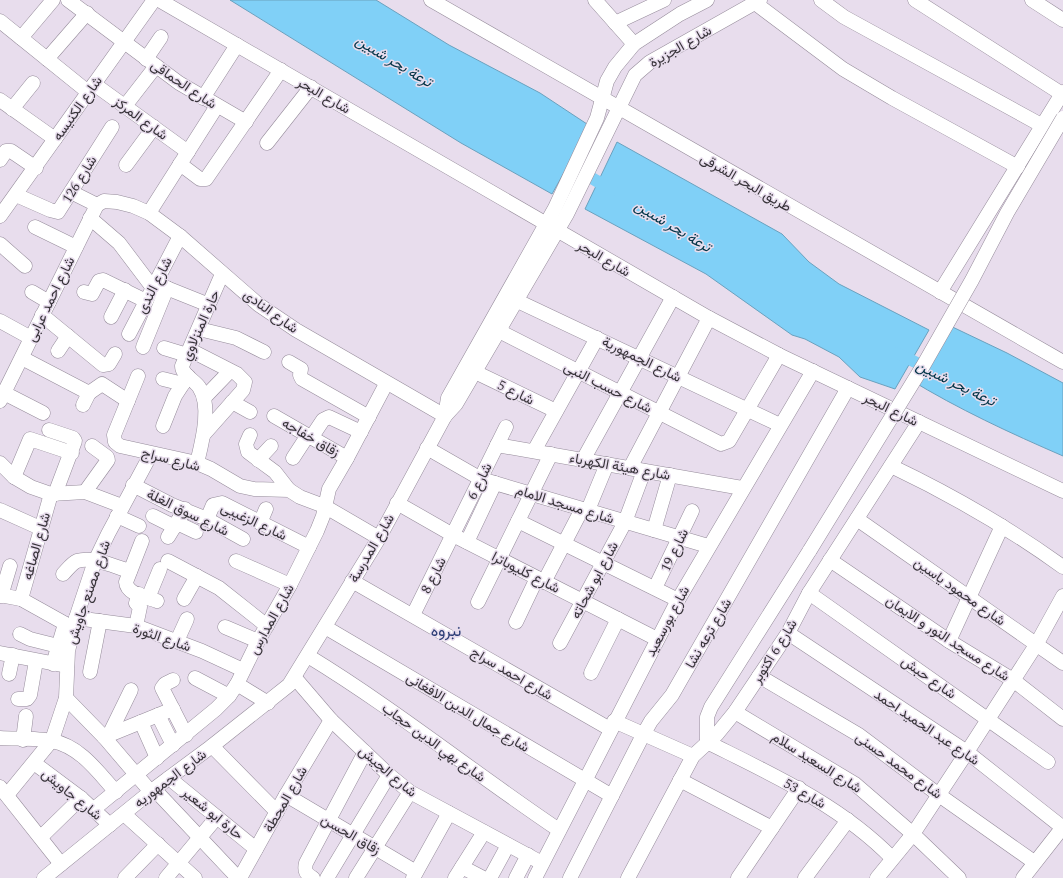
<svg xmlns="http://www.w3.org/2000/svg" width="1063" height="878" viewBox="0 0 1063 878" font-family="Spectral,Vazirmatn,serif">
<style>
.water{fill:#80d0f7;stroke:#6aa1be}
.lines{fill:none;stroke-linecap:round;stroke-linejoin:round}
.canal{stroke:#80d0f7;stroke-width:12}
.minor-casing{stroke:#968c9b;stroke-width:15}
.minor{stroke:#fff;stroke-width:14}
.minor-bridge-casing{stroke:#968c9b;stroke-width:15;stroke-linecap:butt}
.minor-bridge{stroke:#fff;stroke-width:14}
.labels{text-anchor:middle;stroke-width:3;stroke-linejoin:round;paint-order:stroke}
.street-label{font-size:14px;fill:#373339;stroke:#e8dded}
.water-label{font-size:15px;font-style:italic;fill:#033548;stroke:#e8dded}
.quarter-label{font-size:16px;fill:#2a3c75;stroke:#e8dded}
</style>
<rect width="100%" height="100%" fill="#e8dded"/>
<g class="water">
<polygon points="230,0 376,0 449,45 540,93 590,126 552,194 461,143"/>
<polygon points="617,142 782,234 809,262 839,284 929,330 895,389 860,377 839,357 805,339 792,335 706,274 585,209"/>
<path d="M942,322L1007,353L1063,383V456C1010,433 958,409 909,379Z"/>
</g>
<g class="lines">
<g class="canal">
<polyline points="578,170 612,190"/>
<polyline points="897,353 931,370"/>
</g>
<g class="minor-casing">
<g id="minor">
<polyline points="68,0 179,83 246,122"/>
<polyline points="159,0 709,318 779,355 1063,491"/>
<polyline points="431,0 1063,362"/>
<polyline points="595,0 634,44"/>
<polyline points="821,0 844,17 1043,126"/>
<polyline points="915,0 1062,94"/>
<polyline points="1032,0 1063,20"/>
<polyline points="755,3 843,69 892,98 1018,167"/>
<polyline points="0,21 88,92"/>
<polyline points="615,23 664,0"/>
<polyline points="21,38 53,0"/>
<polyline points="47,59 87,13"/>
<polyline points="146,59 161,37"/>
<polyline points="94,84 188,152"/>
<polyline points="203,98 237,45"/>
<polyline points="0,100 55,139"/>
<polyline points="125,106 156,66"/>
<polyline points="12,109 33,83"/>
<polyline points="267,143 311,87"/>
<polyline points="0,160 6,151 11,151 36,168"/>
<polyline points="180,164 200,179 206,179 281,70"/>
<polyline points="126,165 154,127"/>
<polyline points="71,192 97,205"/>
<polyline points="16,195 50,210 58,212 112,127"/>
<polyline points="149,213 217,106"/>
<polyline points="0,216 154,0"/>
<polyline points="90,218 119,243 153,288"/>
<polyline points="35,227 76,247"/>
<polyline points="0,244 25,266"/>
<polyline points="159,285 209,305"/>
<polyline points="32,292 49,302"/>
<polyline points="84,292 92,294 99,281 103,280 146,301"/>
<polyline points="940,292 1063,92"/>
<polyline points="509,297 780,425"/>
<polyline points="42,315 103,365 109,364 115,354"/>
<polyline points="111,317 125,290"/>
<polyline points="0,321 31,338"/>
<polyline points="199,329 236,338 264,352"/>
<polyline points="499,331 721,444 729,441 779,355"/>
<polyline points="129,334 180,236"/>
<polyline points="143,347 167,288"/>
<polyline points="164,348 187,355"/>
<polyline points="190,350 237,374 245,382 243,390 204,434"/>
<polyline points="58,351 68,336"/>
<polyline points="22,358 89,393 102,384 128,401"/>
<polyline points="289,362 301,369 300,375 302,379 369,417"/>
<polyline points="475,372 556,411"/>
<polyline points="138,376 114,435 115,442 120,446 197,463 211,469 240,486 254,489 289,490 300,497 324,506 379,538"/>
<polyline points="163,379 183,384"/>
<polyline points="4,393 43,413"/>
<polyline points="204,398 230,371"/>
<polyline points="0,401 97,205 104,201 117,202 133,206 149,213 180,236 259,305 296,330 445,416"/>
<polyline points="232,402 250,412"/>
<polyline points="83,405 89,393"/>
<polyline points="274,416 347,458"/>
<polyline points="445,416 448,398 555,208 597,118 607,81 615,67 634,44 680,14 707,0"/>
<polyline points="163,426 175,396 188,376"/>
<polyline points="49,430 73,438 75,441 55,494"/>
<polyline points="250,435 246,444 248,452 275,472 289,490"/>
<polyline points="311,438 323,420 329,417 361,432"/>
<polyline points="497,445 742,488"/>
<polyline points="427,448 481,479 708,546"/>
<polyline points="534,451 597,338"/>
<polyline points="293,458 308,435"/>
<polyline points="258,460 271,446"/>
<polyline points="583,460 673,297"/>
<polyline points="0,463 14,477 31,487 51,494 85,492 122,506"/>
<path d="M197,463C202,442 212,406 199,387C194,380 182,375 182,366L222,274"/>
<path d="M891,466C952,495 1009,528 1063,567"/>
<polyline points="630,468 709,318"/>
<polyline points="14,477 30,439 72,453"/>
<polyline points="133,485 172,505 207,519 243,539"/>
<polyline points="85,492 108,460 107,457 92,446"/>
<polyline points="397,503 453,535 657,639"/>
<polyline points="0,510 40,528"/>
<polyline points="588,510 607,464"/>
<polyline points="117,516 139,526"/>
<polyline points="153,516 175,527"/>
<polyline points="207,519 213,505 222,503 309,547"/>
<polyline points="857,519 1063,663"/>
<polyline points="518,521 678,600"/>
<polyline points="177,523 196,532"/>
<polyline points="260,523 266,509"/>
<polyline points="654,530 670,475"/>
<polyline points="168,537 185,509"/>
<path d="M142,541L126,582C127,595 147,597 157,601"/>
<polyline points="467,542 495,483"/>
<path d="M810,550L711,707L707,717V742C773,775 840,805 892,858"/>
<polyline points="830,560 949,641 1013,680 1063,719"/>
<polyline points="168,561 219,588 267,626"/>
<polyline points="236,561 290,585"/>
<path d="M63,574C67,570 72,563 77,561C93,556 115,567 130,571"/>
<polyline points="352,581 610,729"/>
<polyline points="544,582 582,509"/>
<polyline points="655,588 692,511"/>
<polyline points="809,593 1048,762"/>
<polyline points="0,595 21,599 73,628"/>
<polyline points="1,596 10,566"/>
<polyline points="148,598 160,569"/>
<polyline points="21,599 51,494"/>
<polyline points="184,599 197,576"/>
<polyline points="478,602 551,454"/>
<polyline points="413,615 506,427"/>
<polyline points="76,618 136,626 202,651 243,670"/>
<polyline points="516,622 537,578"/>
<polyline points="136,626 140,607 136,603 139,594"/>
<polyline points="225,627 258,641"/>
<polyline points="325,627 612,796"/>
<polyline points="788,633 967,752 1062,827"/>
<polyline points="20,634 30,639 58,646"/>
<polyline points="177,641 187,619"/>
<polyline points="949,641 1002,526"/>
<polyline points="560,643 625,522 644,471"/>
<polyline points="0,653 67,666"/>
<path d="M308,656C395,709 474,773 559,830"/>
<polyline points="53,664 65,624"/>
<polyline points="90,672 100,621"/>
<polyline points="591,673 618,619"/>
<polyline points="9,674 13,655"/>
<polyline points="759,676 859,735 939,795 1034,862"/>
<polyline points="195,678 229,696"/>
<polyline points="295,678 331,720 389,775 410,792 542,863"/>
<polyline points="173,680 165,684 162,688 186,735"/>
<polyline points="237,684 268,703"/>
<polyline points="66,698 104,737 151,792"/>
<polyline points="18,699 27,699 30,695 36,661"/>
<polyline points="735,712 855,784 913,834 959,878"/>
<polyline points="158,715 173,745"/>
<polyline points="614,721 693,756"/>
<polyline points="141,722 157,758"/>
<polyline points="109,735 131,690"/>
<polyline points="104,737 173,709"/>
<path d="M0,738C15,739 38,738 52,741C80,746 98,772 116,792"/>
<polyline points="23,740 26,716"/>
<polyline points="212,746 277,812"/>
<polyline points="34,763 81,798 110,825"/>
<polyline points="169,778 256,849"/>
<polyline points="680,780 772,828"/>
<polyline points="0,787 61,864"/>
<polyline points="154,789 238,878"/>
<polyline points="7,795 52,740 66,698 68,651 76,618 95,561 108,534 151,454"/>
<polyline points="286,795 416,872"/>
<polyline points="94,809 216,709 229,696 237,684 258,641 290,585 317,531 323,516 329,489 347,458 386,384"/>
<polyline points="124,814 195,878"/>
<polyline points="41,837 81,798"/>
<polyline points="462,867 483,878"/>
<polyline points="44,878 154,789 212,746 289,685 379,538 445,416 456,404 567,214 635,75 650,62 760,0"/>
<polyline points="125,878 158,844"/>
<polyline points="166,878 217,817"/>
<polyline points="240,878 286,795 331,720"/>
<path d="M313,878C306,874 304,871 306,863L365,752"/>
<polyline points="327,878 389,775"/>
<polyline points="356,878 410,792"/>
<polyline points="413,878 449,813"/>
<polyline points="455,878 484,832"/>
<polyline points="490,878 508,845"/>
<polyline points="516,878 528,855"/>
<polyline points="535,878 678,600 813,371"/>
<polyline points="570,878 643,735 651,721 672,695 848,388"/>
<polyline points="628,878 693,756 717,734 735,712 788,633 809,593 919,422"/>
<polyline points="738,878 799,788"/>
<polyline points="805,878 848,820"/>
<polyline points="877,878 913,834 967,752 1036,645 1063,596"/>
<polyline points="1023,878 1063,827"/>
</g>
</g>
<use href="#minor" class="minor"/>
<g class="minor-bridge-casing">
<polyline id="minor-bridge" points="810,550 923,366 972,280 1007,213 1063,118"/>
</g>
<use href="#minor-bridge" class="minor-bridge"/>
</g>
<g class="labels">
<g class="street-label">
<text transform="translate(680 46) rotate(-30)" y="5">شارع الجزيرة</text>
<text transform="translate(184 84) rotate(34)" y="5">شارع الحماقى</text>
<text transform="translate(324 95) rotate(30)" y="5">شارع البحر</text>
<text transform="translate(77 108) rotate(-55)" y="5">شارع الكنيسه</text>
<text transform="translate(141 118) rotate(36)" y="5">شارع المركز</text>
<text transform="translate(79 179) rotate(-58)" y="5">شارع 126</text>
<text transform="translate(746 182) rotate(30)" y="5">طريق البحر الشرقى</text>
<text transform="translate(604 258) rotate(30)" y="5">شارع البحر</text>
<text transform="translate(154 285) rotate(-63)" y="5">شارع الندى</text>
<text transform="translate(50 299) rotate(-64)" y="5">شارع احمد عرابى</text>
<text transform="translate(271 311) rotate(36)" y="5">شارع النادى</text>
<text transform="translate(200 325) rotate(-66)" y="5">حارة المنزلاوي</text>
<text transform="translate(642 359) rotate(26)" y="5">شارع الجمهورية</text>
<text transform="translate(608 387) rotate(27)" y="5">شارع حسب النبى</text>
<text transform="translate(516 392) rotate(26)" y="5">شارع 5</text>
<text transform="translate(891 409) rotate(26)" y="5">شارع البحر</text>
<text transform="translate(311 437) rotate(30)" y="5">زقاق خفاجه</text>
<text transform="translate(171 459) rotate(14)" y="5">شارع سراج</text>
<text transform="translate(620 466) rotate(10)" y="5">شارع هيئة الكهرباء</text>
<text transform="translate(479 481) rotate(-64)" y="5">شارع 6</text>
<text transform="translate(565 504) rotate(17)" y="5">شارع مسجد الامام</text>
<text transform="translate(188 512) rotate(26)" y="5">شارع سوق الغلة</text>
<text transform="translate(254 521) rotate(25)" y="5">شارع الزغيبى</text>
<text transform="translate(36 546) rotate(-74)" y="5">شارع الصاغه</text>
<text transform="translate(371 548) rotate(-60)" y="5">شارع المدرسة</text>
<text transform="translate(674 550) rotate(-64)" y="5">شارع 19</text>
<text transform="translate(526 572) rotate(27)" y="5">شارع كليوباترا</text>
<text transform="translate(433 575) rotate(-63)" y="5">شارع 8</text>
<text transform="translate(594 580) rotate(-62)" y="5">شارع ابو شحاته</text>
<text transform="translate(960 591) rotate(35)" y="5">شارع محمود ياسين</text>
<text transform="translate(88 592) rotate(-71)" y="5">شارع مصنع جاويش</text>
<text transform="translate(271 619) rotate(-61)" y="5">شارع المدارس</text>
<text transform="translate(667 621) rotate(-62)" y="5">شارع بورسعيد</text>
<text transform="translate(708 633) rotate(-60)" y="5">شارع ترعه نشا</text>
<text transform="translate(162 637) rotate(19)" y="5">شارع الثورة</text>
<text transform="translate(948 638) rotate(33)" y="5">شارع مسجد النور و الايمان</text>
<text transform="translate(774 651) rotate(-58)" y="5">شارع 6 اكتوبر</text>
<text transform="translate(512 673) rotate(30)" y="5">شارع احمد سراج</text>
<text transform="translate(929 677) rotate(35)" y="5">شارع حبش</text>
<text transform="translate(468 712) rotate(31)" y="5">شارع جمال الدين الافغانى</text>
<text transform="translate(927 727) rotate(34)" y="5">شارع عبد الحميد احمد</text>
<text transform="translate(434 742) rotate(36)" y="5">شارع بهي الدين حجاب</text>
<text transform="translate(817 762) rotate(32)" y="5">شارع السعيد سلام</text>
<text transform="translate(899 765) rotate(36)" y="5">شارع محمد حسنى</text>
<text transform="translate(388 771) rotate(40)" y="5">شارع الجيش</text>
<text transform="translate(170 778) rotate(-37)" y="5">شارع الجمهوريه</text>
<text transform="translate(805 793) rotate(30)" y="5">شارع 53</text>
<text transform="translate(72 794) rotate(39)" y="5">شارع جاويش</text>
<text transform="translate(285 799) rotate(-60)" y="5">شارع المحطة</text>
<text transform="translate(213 813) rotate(39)" y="5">حارة ابو شعير</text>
<text transform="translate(351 834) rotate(30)" y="5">زقاق الحسن</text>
</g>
<g class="water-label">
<text transform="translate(394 61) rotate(31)" y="5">ترعة بحر شبين</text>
<text transform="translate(673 226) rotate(31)" y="5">ترعة بحر شبين</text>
<text transform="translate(956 383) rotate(26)" y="5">ترعة بحر شبين</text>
</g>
<g class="quarter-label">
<text x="446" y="636">نبروه</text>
</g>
</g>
</svg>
